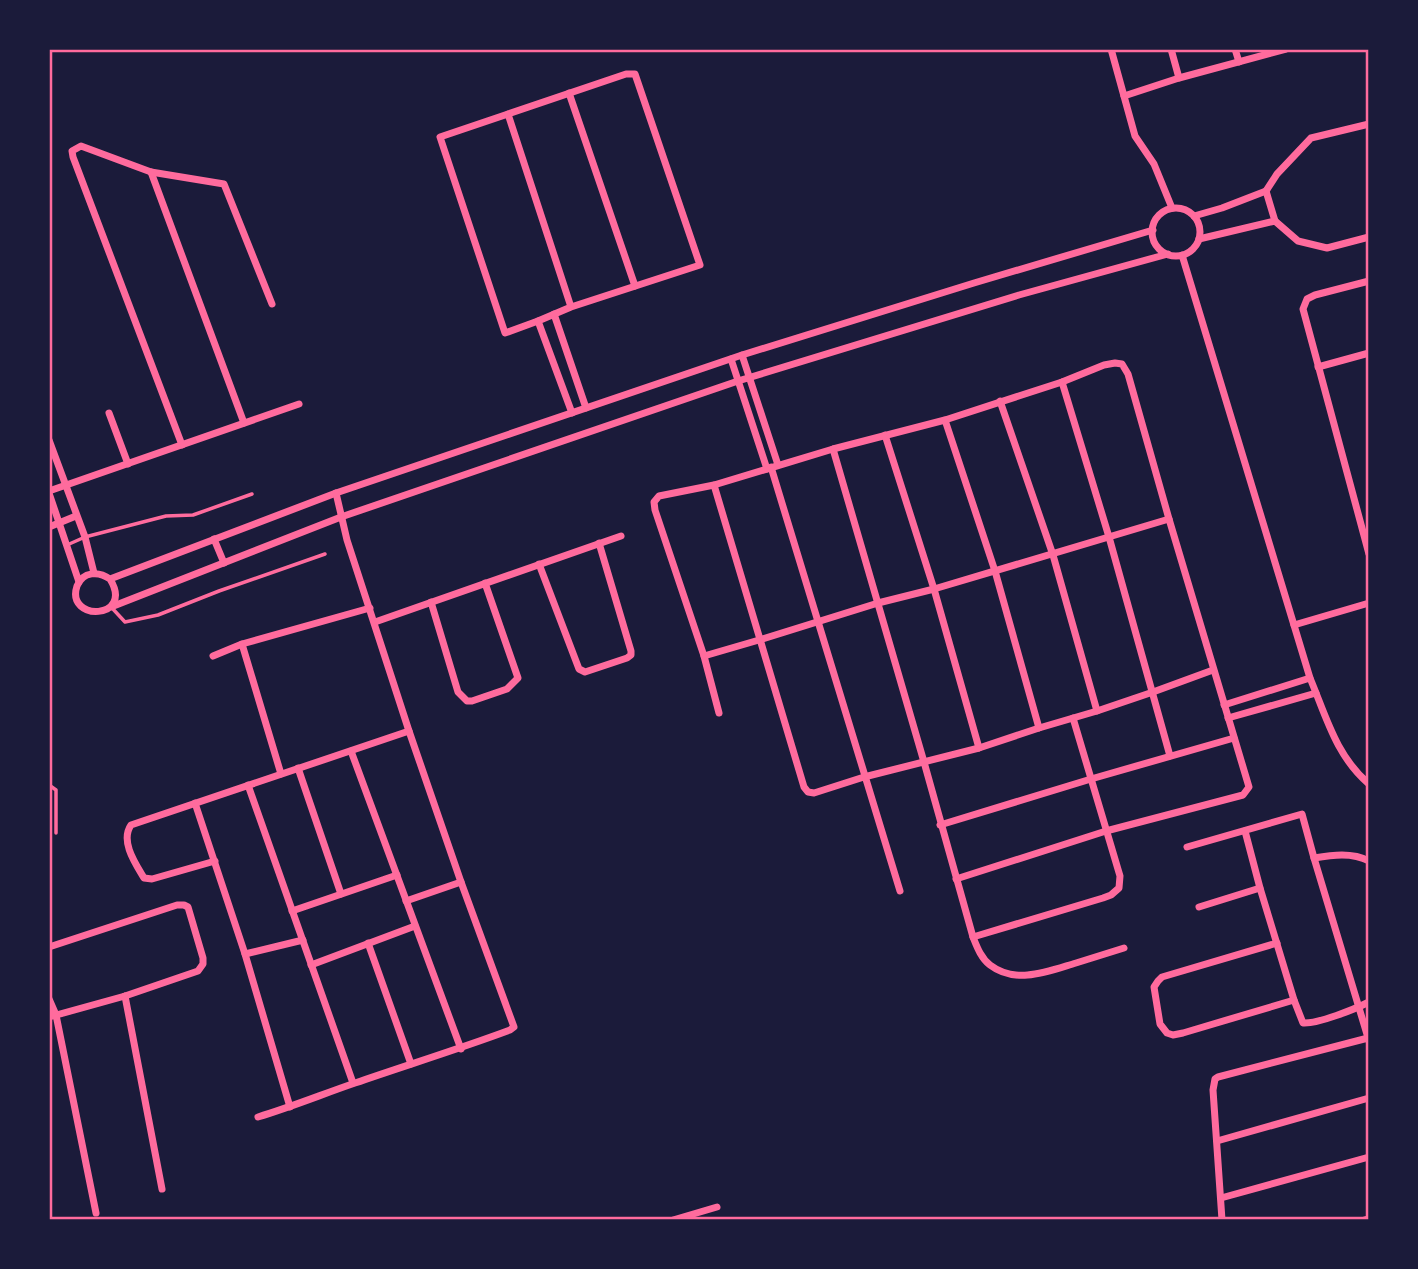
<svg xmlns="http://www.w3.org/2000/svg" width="1418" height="1269" viewBox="0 0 1418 1269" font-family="'Public Sans',sans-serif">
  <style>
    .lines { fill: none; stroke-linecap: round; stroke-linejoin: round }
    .service { stroke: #ff6b9d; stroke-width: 3.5 }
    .minor { stroke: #ff6b9d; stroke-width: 7 }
    .neatline { fill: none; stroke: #ff6b9d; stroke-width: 2.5 }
  </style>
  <rect width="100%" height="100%" fill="#1b1b3a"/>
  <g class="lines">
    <!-- service -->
    <g class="service">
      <polyline points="67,545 85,537 166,516 193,515 252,494"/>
      <polyline points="112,608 125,622 158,615 219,591 325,554"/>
      <polyline points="49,785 56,790 56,833"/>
    </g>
    <!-- minor -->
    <g class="minor">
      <polyline points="1111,49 1135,136 1154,164 1172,208"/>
      <polyline points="1171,49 1179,78"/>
      <polyline points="1235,49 1239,62"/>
      <polyline points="569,93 635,286"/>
      <polyline points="1124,96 1179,78 1286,49"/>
      <polyline points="508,114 440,137 505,333 538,321"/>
      <polyline points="151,172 244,423"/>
      <polyline points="1266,191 1275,221"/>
      <circle cx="1176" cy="232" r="24"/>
      <polyline points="1194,216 1222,208 1266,191 1277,174 1311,138 1369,124"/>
      <polyline points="1199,239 1275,221 1298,241 1327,248 1369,237"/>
      <path d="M1182 255 1310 678C1326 716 1336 756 1369 784"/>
      <polyline points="1369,281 1315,295 1307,299 1303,309 1369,554"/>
      <polyline points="571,307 508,114 626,74 635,74 700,265 571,307 538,321 572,413"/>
      <polyline points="554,314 586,408"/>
      <polyline points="742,355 778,465"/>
      <polyline points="731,359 767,469"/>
      <polyline points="1318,367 1369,353"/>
      <polyline points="1062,382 1109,537 1170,756"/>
      <polyline points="1000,401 1053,555 1097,711"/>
      <polyline points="109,413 128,464"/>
      <polyline points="945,420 995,571 1039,728"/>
      <polyline points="885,435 934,589 979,748"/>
      <polyline points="49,440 85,537 94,573"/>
      <polyline points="182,445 73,157 72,151 81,146 151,172 224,184 272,304"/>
      <path d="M833 449 924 762 973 937C977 947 981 958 990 965 1016 985 1049 971 1076 963 1092 958 1108 953 1124 948"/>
      <polyline points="771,467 900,891"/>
      <polyline points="714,485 804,787 808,792 814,793 864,777 979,748 1039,728 1097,711 1153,692 1213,670"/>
      <polyline points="49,491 299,404"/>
      <polyline points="49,493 79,582"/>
      <polyline points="49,527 76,516"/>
      <polyline points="214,539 224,563"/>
      <polyline points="539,564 579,669 585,672 627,658 631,655 631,651 599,543"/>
      <path d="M110 579C135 620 65 622 77 586 83 571 99 571 110 579L336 493 742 355 974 283 1153 230"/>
      <polyline points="431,602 458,692 467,701 472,701 507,689 518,678 485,583"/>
      <polyline points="111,607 341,517 738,381 1019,295 1168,254"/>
      <polyline points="375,622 621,536"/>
      <polyline points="1294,625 1369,603"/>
      <polyline points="242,644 281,774"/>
      <polyline points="213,656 242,644 370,608"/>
      <polyline points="704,656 759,640 878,603 934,589 1169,519"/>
      <polyline points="1224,705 1310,678"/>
      <polyline points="719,713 704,656 655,510 654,502 659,496 714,485 833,449 945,420 1062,382 1104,365 1115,363 1122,364 1128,374 1169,519 1249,787 1243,795 1106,831 956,879"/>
      <polyline points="1228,718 1316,693"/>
      <polyline points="351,751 461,1049"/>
      <polyline points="298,768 341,894"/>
      <polyline points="248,785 353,1083"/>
      <polyline points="195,803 245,954 290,1107"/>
      <polyline points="940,825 1091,779 1234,738"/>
      <path d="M1245 831 1260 888 1294 1000 1303 1023C1318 1024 1355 1009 1369 1002"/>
      <polyline points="1187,847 1302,814 1314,858 1369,1041"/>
      <path d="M1314 858C1332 855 1352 852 1369 861"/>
      <path d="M215 861 152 879 144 878C135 863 120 841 131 825L409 731"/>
      <polyline points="406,901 461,882"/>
      <polyline points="1199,907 1260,888"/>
      <polyline points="292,911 397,875"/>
      <polyline points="973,937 1103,898 1111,895 1119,888 1120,876 1073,718"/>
      <polyline points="368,943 411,1064"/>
      <polyline points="1277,943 1162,977 1158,981 1154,987 1160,1024 1167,1033 1173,1035 1183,1033 1294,1000"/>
      <polyline points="49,947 177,905 184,905 188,907 203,958 203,964 198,971 125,996 49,1017"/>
      <polyline points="245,954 303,940"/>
      <polyline points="311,965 415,926"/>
      <polyline points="125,996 162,1189"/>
      <polyline points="49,999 56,1015 96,1213"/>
      <path d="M258 1117C291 1107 323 1094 355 1083 407 1065 459 1049 510 1030L514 1027 461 882 409 731 347 540 336 493"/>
      <polyline points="1217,1141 1369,1098"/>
      <polyline points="1221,1198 1369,1157"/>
      <polyline points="673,1220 717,1207"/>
      <polyline points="1222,1220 1213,1090 1215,1079 1218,1077 1368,1038"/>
      <polyline points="1365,1220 1369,1219"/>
    </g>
  </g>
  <!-- border -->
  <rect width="1418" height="1269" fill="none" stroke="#1b1b3a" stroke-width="102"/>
  <rect x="51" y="51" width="1316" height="1167" class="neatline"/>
</svg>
